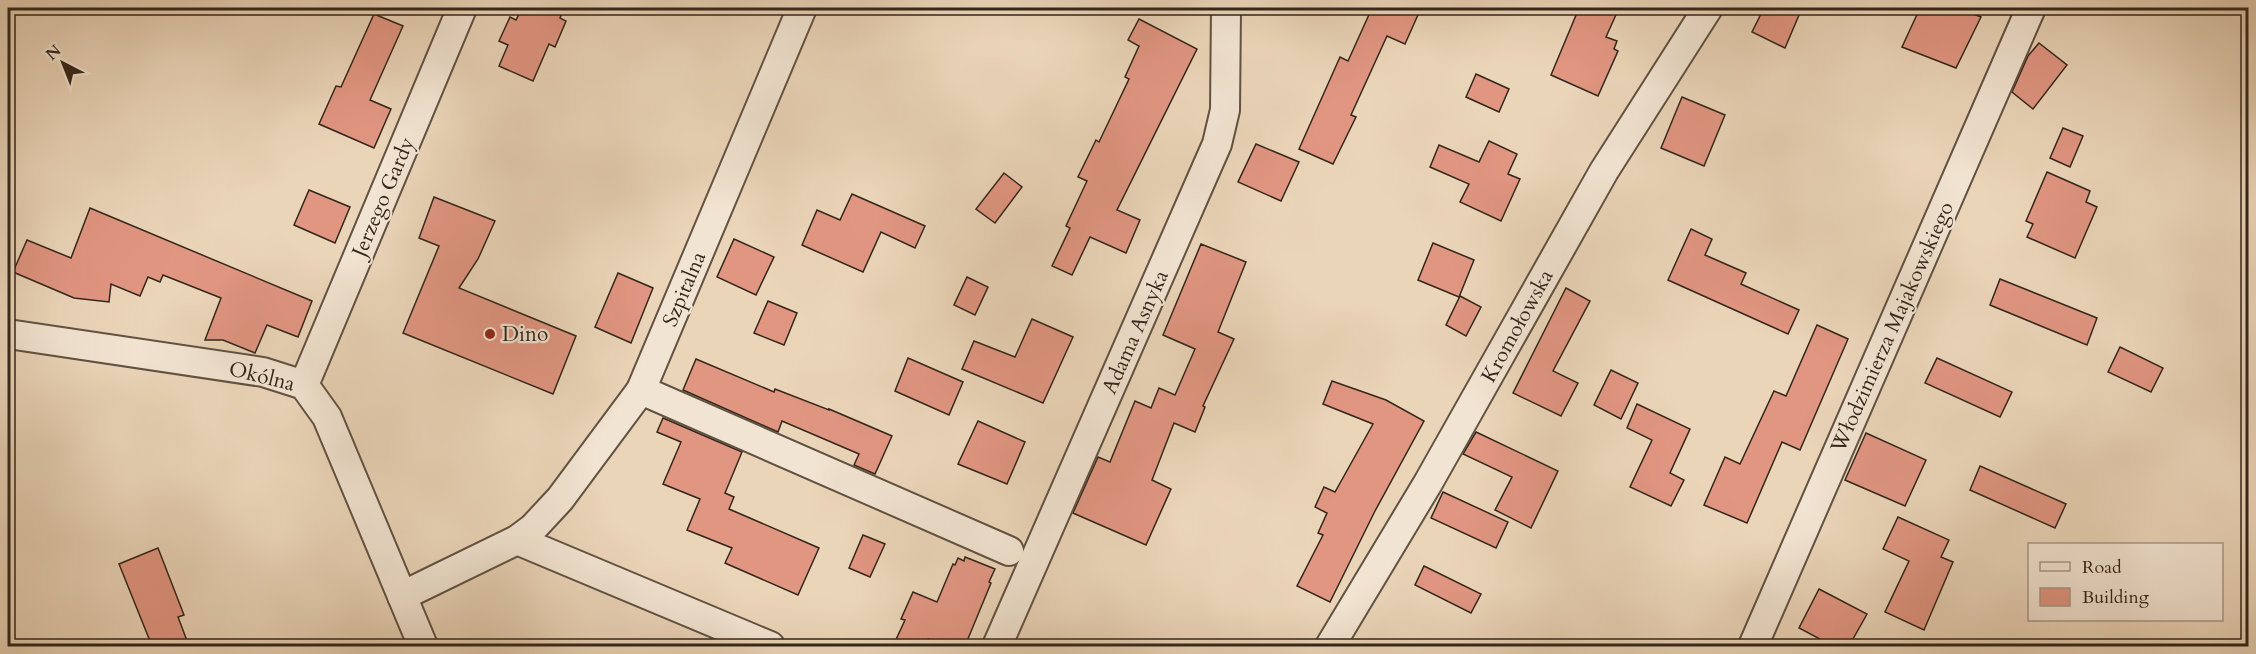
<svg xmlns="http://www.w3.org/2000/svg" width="2256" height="654" viewBox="0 0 2256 654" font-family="Cardo,serif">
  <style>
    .building { fill: #e19682; stroke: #33261b; stroke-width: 1.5 }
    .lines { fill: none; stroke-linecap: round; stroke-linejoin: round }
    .minor-casing { stroke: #615242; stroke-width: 32 }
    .minor { stroke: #f2e4d2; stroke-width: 28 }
    .poi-dot { fill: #8f2418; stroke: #f2e4d2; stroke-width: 2 }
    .labels { text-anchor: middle; stroke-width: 4.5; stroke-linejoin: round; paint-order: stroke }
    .street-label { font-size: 21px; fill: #33261b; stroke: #f2e4d2 }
    .poi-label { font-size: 21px; fill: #33261b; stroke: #f2e4d2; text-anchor: start }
  </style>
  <rect width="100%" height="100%" fill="#ebd5b9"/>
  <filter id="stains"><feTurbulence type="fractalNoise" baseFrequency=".00333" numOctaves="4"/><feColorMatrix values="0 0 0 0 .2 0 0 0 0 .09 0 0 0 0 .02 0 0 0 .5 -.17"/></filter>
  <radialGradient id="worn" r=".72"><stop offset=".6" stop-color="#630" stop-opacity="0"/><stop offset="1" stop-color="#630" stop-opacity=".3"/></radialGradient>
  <!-- building -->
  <g class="building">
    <polygon points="522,8 549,8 562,13 560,18 566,21 555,47 549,44 533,81 499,66 508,45 499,41 510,17 516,20"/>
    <polygon points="1372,8 1421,8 1405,44 1387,36 1351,115 1356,117 1333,164 1299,149 1340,57 1348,61"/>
    <polygon points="1579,8 1619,8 1606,37 1617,41 1614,49 1618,51 1598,96 1551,75"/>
    <polygon points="1764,8 1802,8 1785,48 1752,32"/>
    <polygon points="1920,8 1958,8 1981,17 1956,68 1902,47"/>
    <polygon points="374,14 403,26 370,100 391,109 374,148 319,124 336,86 341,87"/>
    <polygon points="1139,19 1197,49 1117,210 1140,220 1126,253 1090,237 1072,275 1052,266 1070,228 1066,226 1087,181 1078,177 1096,140 1099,142 1129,79 1125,77 1139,46 1128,40"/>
    <polygon points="2039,43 2067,65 2033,109 2012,92 2028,56"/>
    <polygon points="1476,74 1509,89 1499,112 1466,97"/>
    <polygon points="1682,97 1725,115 1704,166 1661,148"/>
    <polygon points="2063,128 2083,136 2070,167 2050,158"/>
    <polygon points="1489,141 1517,154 1508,174 1520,179 1501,221 1460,202 1469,184 1430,167 1439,145 1479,162"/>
    <polygon points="1256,144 1299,162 1281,201 1238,182"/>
    <polygon points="2047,172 2090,191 2086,202 2097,207 2075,258 2027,237 2033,224 2026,221"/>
    <polygon points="1004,173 1022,187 995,223 976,209"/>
    <polygon points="309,190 350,207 335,243 294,225"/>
    <polygon points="852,194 925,226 915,248 881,232 863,272 802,245 817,210 840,220"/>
    <polygon points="434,197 495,221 478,259 459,288 576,336 553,394 403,333 439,246 419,238"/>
    <polygon points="90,208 312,301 298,337 267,325 255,353 223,340 205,340 221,298 163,275 160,282 148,277 140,296 111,284 109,302 74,298 13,272 27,240 71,258"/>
    <polygon points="1691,229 1712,239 1705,255 1746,273 1741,284 1799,310 1788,334 1668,280"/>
    <polygon points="734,239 774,257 756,295 717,277"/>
    <polygon points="1433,243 1474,260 1459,297 1418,280"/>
    <polygon points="1201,244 1246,262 1218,332 1234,339 1203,406 1205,407 1195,432 1174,423 1152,480 1171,489 1146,545 1073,513 1098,457 1110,462 1135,401 1151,408 1159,388 1175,395 1195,349 1163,335"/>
    <polygon points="618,273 653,288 631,343 595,327"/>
    <polygon points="967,277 988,287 975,315 954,305"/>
    <polygon points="2000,279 2097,318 2087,345 1990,305"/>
    <polygon points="1566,288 1590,301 1553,371 1578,383 1561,416 1513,393"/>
    <polygon points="1460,296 1481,307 1466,336 1446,325"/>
    <polygon points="768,301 797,313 784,345 754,333"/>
    <polygon points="1032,319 1073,337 1043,403 962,369 974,341 1015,357"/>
    <polygon points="1817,325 1848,339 1800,450 1782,442 1747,523 1704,505 1725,457 1740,464 1774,391 1786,396"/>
    <polygon points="2120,347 2163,368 2151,392 2108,372"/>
    <polygon points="908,358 963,382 949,415 895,391"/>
    <polygon points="1937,358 2012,392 2000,417 1925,383"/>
    <polygon points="696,359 774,392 775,389 829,410 829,409 892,436 875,474 854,465 859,454 782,421 778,432 683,390"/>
    <polygon points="1611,370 1638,383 1621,419 1594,405"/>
    <polygon points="1332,381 1386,400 1424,421 1375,511 1330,602 1297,586 1323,535 1318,533 1327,513 1315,507 1324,487 1335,492 1373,424 1323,404"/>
    <polygon points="1637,404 1690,429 1670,473 1684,480 1671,506 1630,487 1652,440 1627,428"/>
    <polygon points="663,418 742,452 725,493 734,497 729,509 819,548 798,595 725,563 732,548 687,530 700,499 663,484 681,442 657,432"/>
    <polygon points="978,421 1025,442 1007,484 958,464"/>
    <polygon points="1476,432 1558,471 1531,528 1495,510 1512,477 1463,454"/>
    <polygon points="1866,433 1926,460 1905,506 1845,480"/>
    <polygon points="1980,466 2066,504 2055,528 1970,490"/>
    <polygon points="1443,492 1508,522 1496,548 1431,518"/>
    <polygon points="1898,517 1949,540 1941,557 1953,562 1924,630 1885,612 1909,561 1883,549"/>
    <polygon points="863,535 885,544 870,577 849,568"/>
    <polygon points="158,548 184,615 178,617 189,646 152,646 119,564"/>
    <polygon points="965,557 995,569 989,582 991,583 965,646 945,646 928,639 925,646 893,646 905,620 901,619 913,592 937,602 953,564 955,565 958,558 964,561"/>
    <polygon points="1424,566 1481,594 1471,613 1415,585"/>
    <polygon points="1819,589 1867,614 1849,646 1833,646 1799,628"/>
  </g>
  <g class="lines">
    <defs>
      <g id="minor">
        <polyline points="8,334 263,372 304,385 327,417 423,646"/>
        <polyline points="304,385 462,8"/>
        <polyline points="641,390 1009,551"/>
        <polyline points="517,540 770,646"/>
        <polyline points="402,596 517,540 533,528 560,499 641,390 802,8"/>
        <polyline points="997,646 1217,144 1225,110 1226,8"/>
        <polyline points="1330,646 1428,483 1604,171 1708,8"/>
        <polyline points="1753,646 2031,8"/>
      </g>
    </defs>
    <!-- minor casing -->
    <use href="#minor" class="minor-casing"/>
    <!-- minor -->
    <use href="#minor" class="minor"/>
  </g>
  <!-- markers -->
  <circle class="poi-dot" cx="490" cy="334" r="6"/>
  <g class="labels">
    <!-- street labels -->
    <g class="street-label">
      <text transform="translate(383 197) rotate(-67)" y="7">Jerzego Gardy</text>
      <text transform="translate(684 289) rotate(-67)" y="7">Szpitalna</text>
      <text transform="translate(1517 326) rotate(-61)" y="7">Kromołowska</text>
      <text transform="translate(1892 327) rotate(-66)" y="7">Włodzimierza Majakowskiego</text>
      <text transform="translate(1135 332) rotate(-66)" y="7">Adama Asnyka</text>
      <text transform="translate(262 376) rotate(14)" y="7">Okólna</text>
    </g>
    <!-- poi labels -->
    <g class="poi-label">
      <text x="502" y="341">Dino</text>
    </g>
  </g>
  <!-- margin -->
  <rect width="2256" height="654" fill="none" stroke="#ebd5b9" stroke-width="30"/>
  <rect x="9" y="9" width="2238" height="636" fill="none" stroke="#33261b" stroke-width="3"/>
  <rect x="15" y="15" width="2226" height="624" fill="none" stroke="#33261b" stroke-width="1.5"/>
  <!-- legend -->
  <rect x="2028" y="543" width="195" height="78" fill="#f2e4d2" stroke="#a69889" stroke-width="1.5"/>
  <rect x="2040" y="562" width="30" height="9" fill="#f2e4d2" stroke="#a69889" stroke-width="1.5"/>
  <text x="2082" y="573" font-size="18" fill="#33261b">Road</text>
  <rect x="2040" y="588" width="30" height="18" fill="#e19682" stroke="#a69889" stroke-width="1.5"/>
  <text x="2082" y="603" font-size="18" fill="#33261b">Building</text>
  <!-- north arrow -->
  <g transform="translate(63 63) rotate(318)" stroke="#f2e4d2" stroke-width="4.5" paint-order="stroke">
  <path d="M0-4.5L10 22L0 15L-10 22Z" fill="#33261b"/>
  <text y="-9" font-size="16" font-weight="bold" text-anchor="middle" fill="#33261b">N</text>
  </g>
  <rect width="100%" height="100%" filter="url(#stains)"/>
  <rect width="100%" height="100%" fill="url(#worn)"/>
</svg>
